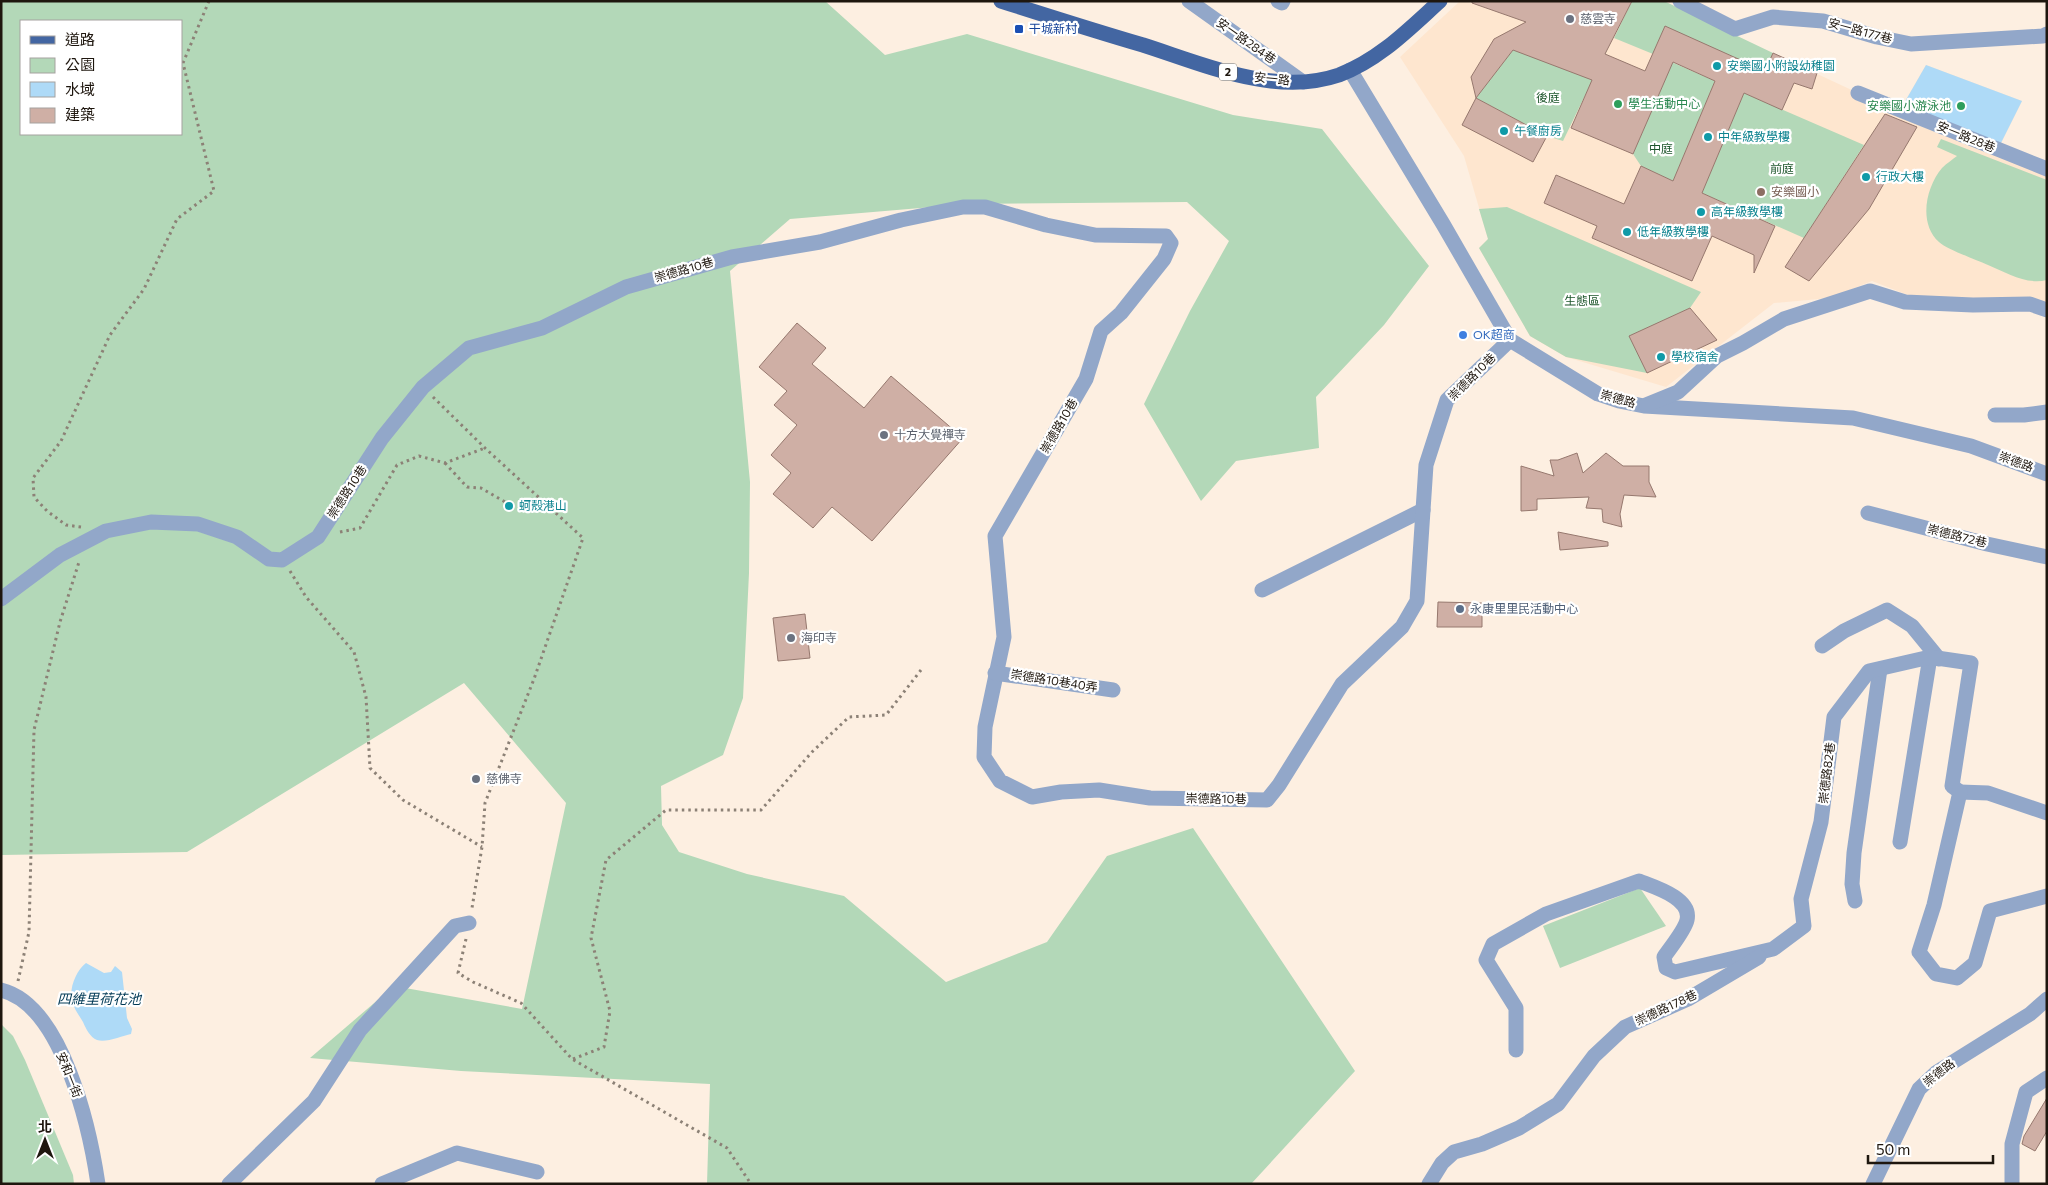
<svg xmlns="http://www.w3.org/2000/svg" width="2048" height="1185" viewBox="0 0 2048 1185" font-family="Commissioner,'Noto Sans TC',sans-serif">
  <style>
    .built { fill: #fee6cf }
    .green { fill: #b3d8b8; fill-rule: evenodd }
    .water { fill: #aedaf7 }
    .building { fill: #cfafa5; stroke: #96786e }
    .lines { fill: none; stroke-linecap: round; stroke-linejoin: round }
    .path { stroke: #8c8176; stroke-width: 3; stroke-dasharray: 2.5 4; stroke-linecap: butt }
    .minor { stroke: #92a7c9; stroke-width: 15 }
    .major { stroke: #4366a2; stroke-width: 15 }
    .worship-dot { fill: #6b7280; stroke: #fff; stroke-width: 2 }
    .transit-dot { fill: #1a4fb4; stroke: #fff; stroke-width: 2 }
    .culture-dot { fill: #0f9aa8; stroke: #fff; stroke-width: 2 }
    .leisure-dot { fill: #2e9e5b; stroke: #fff; stroke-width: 2 }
    .education-dot { fill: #8d6e63; stroke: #fff; stroke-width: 2 }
    .shop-dot { fill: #3f7fe0; stroke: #fff; stroke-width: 2 }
    .service-dot { fill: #5c6f8a; stroke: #fff; stroke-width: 2 }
    .labels { text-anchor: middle; stroke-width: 4.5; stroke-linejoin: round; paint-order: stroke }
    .shield { fill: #fff; stroke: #625c56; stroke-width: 1 }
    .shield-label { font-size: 11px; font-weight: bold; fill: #1e160e }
    .worship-label { font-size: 12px; fill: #5b616d; stroke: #fff; text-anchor: start }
    .transit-label { font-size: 12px; fill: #164399; stroke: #fff; text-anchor: start }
    .street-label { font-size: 12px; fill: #1e160e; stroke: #fff }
    .culture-label { font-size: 12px; fill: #0d838f; stroke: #fff; text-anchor: start }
    .park-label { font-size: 12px; fill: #1d552b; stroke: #fff }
    .leisure-label { font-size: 12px; fill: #27864d; stroke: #fff; text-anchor: start }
    .education-label { font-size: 12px; fill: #785e54; stroke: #fff; text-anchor: start }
    .shop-label { font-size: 12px; fill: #366cbe; stroke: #fff; text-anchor: start }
    .service-label { font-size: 12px; fill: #4e5e75; stroke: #fff; text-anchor: start }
    .water-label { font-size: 14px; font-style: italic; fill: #003955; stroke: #fff }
  </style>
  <rect width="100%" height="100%" fill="#fdefe1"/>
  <!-- built -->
  <polygon class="built" points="1460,1 1466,1 1607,50 1632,1 1729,33 1899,112 1926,65 2022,101 1995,155 2047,176 2047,314 1908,295 1872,281 1830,298 1774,303 1666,387 1566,357 1530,336 1479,248 1488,239 1464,156 1400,57"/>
  <!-- green -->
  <g class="green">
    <path d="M1 1H825L885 55 967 34 1233 115 1322 129 1429 266 1384 325 1316 397 1319 448 1236 461 1201 501 1144 404 1190 311 1229 241 1187 202 968 204 790 219 730 271 750 482 749 573 743 698 723 755 661 786 662 825 679 852 747 874 844 896 946 982 1047 942 1107 856 1193 828 1355 1071 1251 1184H707L710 1084 461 1071 310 1058 394 986 522 1009 566 803 464 683 187 852 1 855ZM21 21H181V134H21Z"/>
    <polygon points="1632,1 1664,1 1773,53 1765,71 1665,27 1653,54 1614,38"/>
    <polygon points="1587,43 1607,50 1563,141 1547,136 1476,98 1513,50"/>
    <polygon points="1669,61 1715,81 1673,181 1641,166 1633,154 1665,80"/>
    <polygon points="1744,93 1864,145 1804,238 1702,193"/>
    <path d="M1941 139 2047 180V280C2026 285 2007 273 1988 265 1977 260 1946 249 1939 242 1918 223 1926 187 1942 168 1947 163 1952 160 1957 156L1937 147Z"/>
    <polygon points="1507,207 1701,292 1690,308 1630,336 1647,373 1566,357 1530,336 1479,248 1488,239 1479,209"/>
    <polygon points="1640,888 1666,926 1560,968 1543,926"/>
    <polygon points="1,1024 13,1036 25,1060 73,1175 74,1184 1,1184"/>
  </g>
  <!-- water -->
  <g class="water">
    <polygon points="1926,65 2022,101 1995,155 1899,112"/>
    <path d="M86 963 104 973 111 972 115 966 122 972 127 1018 132 1029 131 1034C122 1036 106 1043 97 1040 90 1037 86 1029 83 1022 79 1015 74 1009 72 1001 69 988 76 971 86 963Z"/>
  </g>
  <!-- building -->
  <g class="building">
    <polygon points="1472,1 1632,1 1605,54 1645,71 1665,26 1765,71 1773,53 1817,73 1812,89 1794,83 1782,110 1744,93 1702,193 1775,226 1754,273 1754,255 1712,236 1692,281 1592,238 1597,226 1544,203 1556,175 1624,204 1641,166 1673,181 1715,81 1673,62 1633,154 1571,128 1592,80 1513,50 1476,98 1471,77 1494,39 1526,22 1472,3"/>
    <polygon points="1476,98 1547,136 1533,162 1462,125"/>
    <polygon points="1885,114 1917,127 1869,209 1809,281 1785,267"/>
    <polygon points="1690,308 1717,340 1647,373 1629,336"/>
    <polygon points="797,323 826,348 812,364 864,408 891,376 963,438 872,541 832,507 813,528 773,494 791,473 771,455 797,425 774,405 787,391 759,367"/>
    <polygon points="1577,453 1583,473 1606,453 1623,466 1649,466 1649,482 1656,497 1624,495 1620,514 1622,527 1603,522 1602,509 1586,508 1589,497 1537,499 1537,510 1521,511 1521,466 1554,476 1550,460 1558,460"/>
    <polygon points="1558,532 1608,542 1608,546 1560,550"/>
    <polygon points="1438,602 1482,603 1482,627 1437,627"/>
    <polygon points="805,614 810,658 778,661 773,618"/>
    <polygon points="2047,1098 2047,1131 2035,1151 2022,1144 2024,1136"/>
  </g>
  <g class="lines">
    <!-- path -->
    <g class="path">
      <polyline points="433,397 485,448 583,538 534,679 485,803 482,847 472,908"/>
      <polyline points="445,463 467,487 481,488 514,507"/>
      <polyline points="81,527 66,525 47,511 34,497 33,478 61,441 110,335 144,289 177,219 214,191 183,63 209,1"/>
      <polyline points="340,532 360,528 397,465 419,456 445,463 485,448"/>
      <polyline points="290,571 306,597 354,652 366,697 370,768 403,800 482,847"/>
      <polyline points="466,939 458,973 473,982 521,1003 572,1059 727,1148 751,1184"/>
      <polyline points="18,981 29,932 34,730 60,622 79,562"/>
      <polyline points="573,1059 604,1047 610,1011 591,938 606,860 666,810 761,810 812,752 849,717 886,715 921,670"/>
    </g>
    <!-- minor -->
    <g class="minor">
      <polyline points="1189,1 1303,82"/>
      <polyline points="1278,1 1282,3 1283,1"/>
      <polyline points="1680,1 1735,29 1773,17 1823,21 1877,37 1911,44 2043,36 2047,34"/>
      <polyline points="1350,70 1443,224 1510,340 1598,394 1619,401 1644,406 1853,418 1971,446 2047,474"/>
      <polyline points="1858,93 2047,169"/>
      <polyline points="1646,405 1678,392 1717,356 1743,343 1784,319 1870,291 1905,302 1973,305 2030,304 2047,310"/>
      <polyline points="1995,415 2024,415 2047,412"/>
      <polyline points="1868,513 1987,544 2047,557"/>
      <polyline points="1262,590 1423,510"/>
      <polyline points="1,599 60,555 106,531 151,522 198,524 237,537 269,559 282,560 318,537 382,438 423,387 469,348 542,328 626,287 732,257 820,242 901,220 963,207 985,207 1046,225 1095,235 1166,236 1171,243 1164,259 1121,313 1101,331 1086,379 995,536 1004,637 985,727 984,757 1000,781 1032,797 1061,792 1099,790 1150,798 1267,800 1279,785 1342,684 1402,627 1417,601 1426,465 1447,400 1510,340"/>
      <polyline points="1822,646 1844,631 1887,610 1912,626 1939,659"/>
      <polyline points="995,673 1113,690"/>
      <polyline points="1960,792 1988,793 2047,813"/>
      <polyline points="1900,842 1930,657"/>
      <polyline points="1855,901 1852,884 1854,853 1880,669"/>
      <path d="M1 990C63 1005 90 1130 98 1184"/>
      <path d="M1516 1050V1008L1486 960 1493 944 1546 914 1639 881C1654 887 1692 898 1687 920 1685 930 1670 948 1664 957L1666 968 1675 972 1773 949 1804 926 1801 899 1821 822 1834 717 1869 671 1930 657 1971 663 1952 786 1960 792 1934 905 1919 952 1936 974 1957 978 1975 963 1990 911 2047 896"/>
      <polyline points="229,1184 314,1101 360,1030 455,926 469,923"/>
      <polyline points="382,1184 457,1153 537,1172"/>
      <polyline points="1429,1184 1442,1163 1454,1152 1482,1144 1519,1128 1558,1104 1594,1056 1625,1027 1688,999 1759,957"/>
      <polyline points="1873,1184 1919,1089 1937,1072 2030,1014 2047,999"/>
      <polyline points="2012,1184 2012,1144 2026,1092 2047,1078"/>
    </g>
    <!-- major -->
    <path class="major" d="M1001 1C1048 16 1095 31 1143 45 1203 64 1275 97 1339 75 1379 60 1409 29 1440 1"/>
  </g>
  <!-- markers -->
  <g class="worship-dot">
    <circle cx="1570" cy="19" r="5"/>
    <circle cx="884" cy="435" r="5"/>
    <circle cx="791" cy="638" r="5"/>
    <circle cx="476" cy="779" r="5"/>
  </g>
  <rect class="transit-dot" x="1014" y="24" width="10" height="10" rx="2.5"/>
  <g class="culture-dot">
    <circle cx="1717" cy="66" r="5"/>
    <circle cx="1504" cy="131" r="5"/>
    <circle cx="1708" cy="137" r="5"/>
    <circle cx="1866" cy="177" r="5"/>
    <circle cx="1701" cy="212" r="5"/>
    <circle cx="1627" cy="232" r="5"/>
    <circle cx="1661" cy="357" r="5"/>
    <circle cx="509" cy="506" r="5"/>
  </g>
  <g class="leisure-dot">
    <circle cx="1618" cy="104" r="5"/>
    <circle cx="1961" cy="106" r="5"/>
  </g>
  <circle class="education-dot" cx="1761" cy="192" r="5"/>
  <circle class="shop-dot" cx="1463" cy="335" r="5"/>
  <circle class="service-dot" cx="1460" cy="609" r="5"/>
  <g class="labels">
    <!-- shield labels -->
    <rect class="shield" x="1219" y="63.5" width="18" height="17" rx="4"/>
    <g class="shield-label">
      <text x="1228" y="76">2</text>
    </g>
    <!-- worship labels -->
    <g class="worship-label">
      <text x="1580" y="23">慈雲寺</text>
      <text x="894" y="439">十方大覺禪寺</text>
      <text x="801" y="642">海印寺</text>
      <text x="486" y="783">慈佛寺</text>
    </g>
    <!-- transit labels -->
    <g class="transit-label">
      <text x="1029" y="33">干城新村</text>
    </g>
    <!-- street labels -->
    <g class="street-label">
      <text transform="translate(1860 31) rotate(15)" y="4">安一路177巷</text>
      <text transform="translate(1246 41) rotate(35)" y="4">安一路284巷</text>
      <text transform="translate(1272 79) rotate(6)" y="4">安一路</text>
      <text transform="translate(1966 137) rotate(22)" y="4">安一路28巷</text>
      <text transform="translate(684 270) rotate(-16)" y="4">崇德路10巷</text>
      <text transform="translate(1472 377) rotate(-45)" y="4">崇德路10巷</text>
      <text transform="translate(1618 399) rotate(16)" y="4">崇德路</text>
      <text transform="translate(1059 426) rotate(-60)" y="4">崇德路10巷</text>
      <text transform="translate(2016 462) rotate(20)" y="4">崇德路</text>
      <text transform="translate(347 492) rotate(-57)" y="4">崇德路10巷</text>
      <text transform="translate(1957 536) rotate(14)" y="4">崇德路72巷</text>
      <text transform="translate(1054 681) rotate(9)" y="4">崇德路10巷40弄</text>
      <text transform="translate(1827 773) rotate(-83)" y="4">崇德路82巷</text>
      <text transform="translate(1216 799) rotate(1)" y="4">崇德路10巷</text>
      <text transform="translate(1666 1008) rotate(-25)" y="4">崇德路178巷</text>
      <text transform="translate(1939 1073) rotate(-38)" y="4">崇德路</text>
      <text transform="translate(69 1075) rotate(68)" y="4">安和一街</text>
    </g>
    <!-- culture labels -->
    <g class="culture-label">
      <text x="1727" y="70">安樂國小附設幼稚園</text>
      <text x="1514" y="135">午餐廚房</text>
      <text x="1718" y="141">中年級教學樓</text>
      <text x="1876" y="181">行政大樓</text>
      <text x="1711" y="216">高年級教學樓</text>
      <text x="1637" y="236">低年級教學樓</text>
      <text x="1671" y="361">學校宿舍</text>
      <text x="519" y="510">蚵殼港山</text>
    </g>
    <!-- park labels -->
    <g class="park-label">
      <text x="1548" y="102">後庭</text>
      <text x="1661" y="153">中庭</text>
      <text x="1782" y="173">前庭</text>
      <text x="1582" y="305">生態區</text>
    </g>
    <!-- leisure labels -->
    <g class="leisure-label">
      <text x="1628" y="108">學生活動中心</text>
      <text x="1951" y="110" text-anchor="end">安樂國小游泳池</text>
    </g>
    <!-- education labels -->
    <g class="education-label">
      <text x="1771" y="196">安樂國小</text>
    </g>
    <!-- shop labels -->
    <g class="shop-label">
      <text x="1473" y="339">OK超商</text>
    </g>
    <!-- service labels -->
    <g class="service-label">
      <text x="1470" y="613">永康里里民活動中心</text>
    </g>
    <!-- water labels -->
    <g class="water-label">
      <text x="99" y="1004">四維里荷花池</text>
    </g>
  </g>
  <!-- border -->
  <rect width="2048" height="1185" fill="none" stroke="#1e160e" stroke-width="5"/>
  <!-- legend -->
  <rect x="20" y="20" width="162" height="115" fill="#ffffff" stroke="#a5a29f"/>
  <rect x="30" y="36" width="25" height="8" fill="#4366a2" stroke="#a5a29f"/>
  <text x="65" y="45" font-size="15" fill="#1e160e">道路</text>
  <rect x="30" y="58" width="25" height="15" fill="#b3d8b8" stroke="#a5a29f"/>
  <text x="65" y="70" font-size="15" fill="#1e160e">公園</text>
  <rect x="30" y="82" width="25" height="15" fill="#aedaf7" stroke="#a5a29f"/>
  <text x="65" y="95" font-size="15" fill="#1e160e">水域</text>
  <rect x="30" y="108" width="25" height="15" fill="#cfafa5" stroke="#a5a29f"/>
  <text x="65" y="120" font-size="15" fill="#1e160e">建築</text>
  <!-- north arrow -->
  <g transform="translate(45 1140)" stroke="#ffffff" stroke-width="4" paint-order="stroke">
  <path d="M0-4L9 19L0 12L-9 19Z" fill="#1e160e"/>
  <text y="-8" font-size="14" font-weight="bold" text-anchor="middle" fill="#1e160e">北</text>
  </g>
  <!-- scale -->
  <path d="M1868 1155v8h125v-8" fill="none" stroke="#1e160e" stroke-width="2.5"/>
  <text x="1876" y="1155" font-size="15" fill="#1e160e" stroke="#ffffff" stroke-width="4" paint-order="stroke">50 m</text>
</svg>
